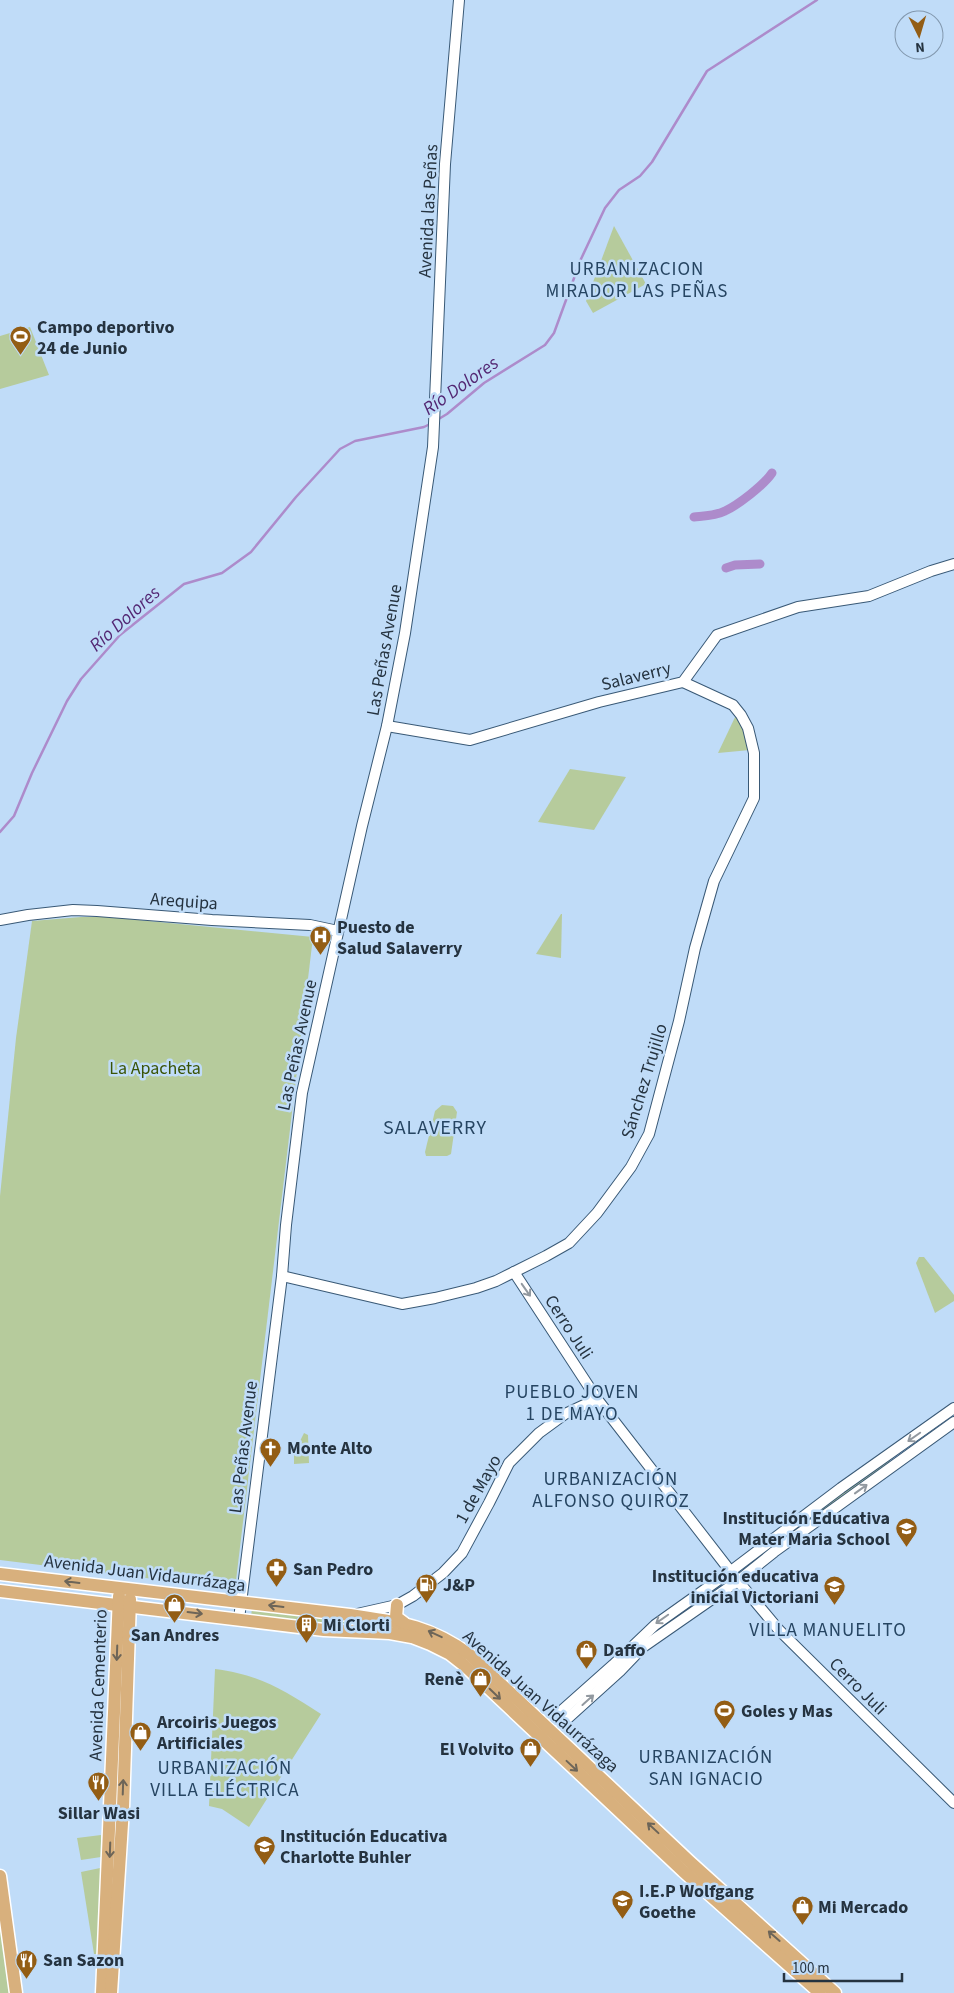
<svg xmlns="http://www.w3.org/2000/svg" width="954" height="1993" viewBox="0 0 954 1993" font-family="'Source Sans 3',sans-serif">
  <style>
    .green { fill: #b6cb9c }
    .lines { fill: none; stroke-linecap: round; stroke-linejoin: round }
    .stream { stroke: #ad8bcb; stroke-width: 2.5 }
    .canal { stroke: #ad8bcb; stroke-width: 9 }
    .minor-casing { stroke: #395976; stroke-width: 12 }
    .major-casing { stroke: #fff; stroke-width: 15 }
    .minor { stroke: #fff; stroke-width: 10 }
    .major { stroke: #d8b07d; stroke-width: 12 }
    .oneway { stroke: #9299a0 }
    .oneway2 { stroke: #6d6558 }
    .labels { text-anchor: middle; stroke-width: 5; stroke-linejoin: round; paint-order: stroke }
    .street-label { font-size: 18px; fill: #253340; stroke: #c0dcf8 }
    .poi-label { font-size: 18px; font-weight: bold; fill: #253340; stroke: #c0dcf8; text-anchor: start }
    .park-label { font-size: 18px; fill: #3a5406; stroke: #c0dcf8 }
    .neighbourhood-label { font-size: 19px; letter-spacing: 1px; fill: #264562; stroke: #c0dcf8 }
    .water-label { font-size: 19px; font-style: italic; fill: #532773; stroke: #c0dcf8 }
    .quarter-label { font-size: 20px; letter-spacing: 1px; fill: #264562; stroke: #c0dcf8 }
  </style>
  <rect width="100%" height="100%" fill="#c0dcf8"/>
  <!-- green -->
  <g class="green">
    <polygon points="614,226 646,284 593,313 586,301"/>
    <polygon points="30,327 49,375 0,389 0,336"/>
    <polygon points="737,713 745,729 750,750 718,753"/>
    <polygon points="570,769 626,777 594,830 538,822"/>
    <polygon points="562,914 561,958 536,954 561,914"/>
    <polygon points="81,917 108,917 313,937 235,1589 0,1560 0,1196 16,1038 32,921"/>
    <polygon points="442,1105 453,1106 457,1112 451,1154 447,1156 426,1156 425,1152 435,1111"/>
    <polygon points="919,1257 924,1257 954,1295 954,1301 935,1313 916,1263"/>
    <polygon points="304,1433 308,1435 309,1463 294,1464 294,1441 300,1441"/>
    <polygon points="889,1459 891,1462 778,1545 776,1542"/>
    <polygon points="252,1609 352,1621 351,1628 251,1616"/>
    <path d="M215 1669C261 1675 283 1690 321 1714L249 1827 222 1809 209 1806Z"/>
    <polygon points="101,1835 101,1857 81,1860 77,1838"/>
    <polygon points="105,1867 102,1954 94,1954 81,1872"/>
    <polygon points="0,1900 13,1993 0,1993"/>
  </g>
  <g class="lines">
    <!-- stream -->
    <g class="stream">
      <polyline points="437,420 447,414 484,383 545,345 554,333 581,259 605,208 619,190 640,176 652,162 707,71 817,0"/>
      <polyline points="0,832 14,816 32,773 67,701 81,679 120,635 184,584 222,573 251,552 296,497 340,449 355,441 424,427 430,424"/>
    </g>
    <!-- canal -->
    <g class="canal">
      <path d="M694 517C704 516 715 516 725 511 738 505 764 485 772 473"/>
      <polyline points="726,568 735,565 760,564"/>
    </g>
    <defs>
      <g id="minor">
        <polyline points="387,726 470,740 599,702 683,682 717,635 798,607 869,596 931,571 954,564"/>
        <polyline points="0,920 28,915 73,910 97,911 212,920 310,925 338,931"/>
        <polyline points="514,1272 597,1399 738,1581 779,1630 954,1803"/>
        <polyline points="282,1276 402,1304 435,1298 476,1288 496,1281 546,1256 569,1243 597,1213 631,1167 649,1134 679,1021 695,948 714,881 754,798 754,753 748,728 741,715 733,705 683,682"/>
        <polyline points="357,1614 397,1605 413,1596 443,1573 462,1553 489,1503 509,1463 539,1433 565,1414 597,1399"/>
        <polyline points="239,1619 282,1276 286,1225 302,1093 362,826 387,726 405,633 433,447 445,164 459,0"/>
        <polyline points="541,1729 613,1665 655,1625 731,1571 841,1488 954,1408"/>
        <polyline points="548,1736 620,1671 643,1647 738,1581 774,1552 954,1422"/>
      </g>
      <g id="major">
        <path d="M0 1574 350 1615C398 1622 429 1625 470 1655L690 1862 835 1993"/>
        <polyline points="0,1591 324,1630 390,1633 412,1637 430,1644 450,1654 464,1665 683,1871 820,1993"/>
        <polyline points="397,1605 396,1617 404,1623"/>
        <polyline points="0,1876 16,1993"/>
        <polyline points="102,1993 119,1596"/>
        <polyline points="111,1993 123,1808 130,1599"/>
      </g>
    </defs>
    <!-- minor casing -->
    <use href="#minor" class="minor-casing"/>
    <!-- major casing -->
    <use href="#major" class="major-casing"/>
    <!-- minor -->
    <use href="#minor" class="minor"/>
    <!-- major -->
    <use href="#major" class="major"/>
  </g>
  <!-- one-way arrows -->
  <defs><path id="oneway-shaft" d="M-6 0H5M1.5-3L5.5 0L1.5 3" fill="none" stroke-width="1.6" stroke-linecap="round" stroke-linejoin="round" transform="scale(1.25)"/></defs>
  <g class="oneway">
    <use href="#oneway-shaft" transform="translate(526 1290) rotate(55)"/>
    <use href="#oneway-shaft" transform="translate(914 1437) rotate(145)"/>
    <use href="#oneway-shaft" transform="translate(861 1489) rotate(-36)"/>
    <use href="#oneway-shaft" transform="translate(662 1619) rotate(145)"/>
    <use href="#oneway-shaft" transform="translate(588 1700) rotate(-42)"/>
  </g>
  <g class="oneway2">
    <use href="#oneway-shaft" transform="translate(72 1582) rotate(-173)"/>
    <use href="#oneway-shaft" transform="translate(276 1606) rotate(-173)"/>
    <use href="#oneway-shaft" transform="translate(195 1613) rotate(7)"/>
    <use href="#oneway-shaft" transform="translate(435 1634) rotate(-155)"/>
    <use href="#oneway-shaft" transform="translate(117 1653) rotate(92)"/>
    <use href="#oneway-shaft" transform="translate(495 1694) rotate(44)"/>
    <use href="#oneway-shaft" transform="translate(572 1766) rotate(43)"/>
    <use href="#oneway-shaft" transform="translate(123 1787) rotate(-88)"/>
    <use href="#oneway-shaft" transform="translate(653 1828) rotate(-137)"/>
    <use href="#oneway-shaft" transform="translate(110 1850) rotate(92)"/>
    <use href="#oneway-shaft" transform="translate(774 1936) rotate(-139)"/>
  </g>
  <!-- icons -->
  <defs>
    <symbol id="stadium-pin" viewBox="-11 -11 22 30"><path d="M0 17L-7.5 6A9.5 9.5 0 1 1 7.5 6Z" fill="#935d14" stroke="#c0dcf8"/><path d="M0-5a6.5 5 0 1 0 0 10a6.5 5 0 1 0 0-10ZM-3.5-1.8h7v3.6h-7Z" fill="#fff"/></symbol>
    <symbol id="hospital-pin" viewBox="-11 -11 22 30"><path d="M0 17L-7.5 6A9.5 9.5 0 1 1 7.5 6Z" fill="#935d14" stroke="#c0dcf8"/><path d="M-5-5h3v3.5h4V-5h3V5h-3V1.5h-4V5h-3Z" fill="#fff"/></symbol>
    <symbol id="church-pin" viewBox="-11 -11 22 30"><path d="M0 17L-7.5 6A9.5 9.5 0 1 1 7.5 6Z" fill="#935d14" stroke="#c0dcf8"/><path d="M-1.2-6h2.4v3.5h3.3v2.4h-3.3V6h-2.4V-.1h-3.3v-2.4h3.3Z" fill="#fff"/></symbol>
    <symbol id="school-pin" viewBox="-11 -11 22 30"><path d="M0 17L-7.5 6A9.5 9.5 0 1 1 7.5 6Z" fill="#935d14" stroke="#c0dcf8"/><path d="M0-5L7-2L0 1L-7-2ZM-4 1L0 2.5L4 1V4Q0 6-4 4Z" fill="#fff"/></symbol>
    <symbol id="pharmacy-pin" viewBox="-11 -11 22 30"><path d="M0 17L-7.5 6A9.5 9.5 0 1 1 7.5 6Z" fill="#935d14" stroke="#c0dcf8"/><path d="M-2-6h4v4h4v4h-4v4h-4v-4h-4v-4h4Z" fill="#fff"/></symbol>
    <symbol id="fuel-pin" viewBox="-11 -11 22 30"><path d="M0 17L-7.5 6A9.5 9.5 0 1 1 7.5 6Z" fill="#935d14" stroke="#c0dcf8"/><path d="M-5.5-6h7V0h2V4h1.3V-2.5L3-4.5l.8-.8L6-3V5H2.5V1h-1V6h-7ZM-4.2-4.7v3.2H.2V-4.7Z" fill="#fff"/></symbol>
    <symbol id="shop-pin" viewBox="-11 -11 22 30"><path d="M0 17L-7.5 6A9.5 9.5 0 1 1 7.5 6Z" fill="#935d14" stroke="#c0dcf8"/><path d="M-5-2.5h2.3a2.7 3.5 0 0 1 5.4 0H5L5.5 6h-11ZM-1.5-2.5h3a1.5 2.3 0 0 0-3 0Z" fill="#fff"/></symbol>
    <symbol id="building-pin" viewBox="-11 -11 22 30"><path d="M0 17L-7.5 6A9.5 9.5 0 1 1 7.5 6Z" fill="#935d14" stroke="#c0dcf8"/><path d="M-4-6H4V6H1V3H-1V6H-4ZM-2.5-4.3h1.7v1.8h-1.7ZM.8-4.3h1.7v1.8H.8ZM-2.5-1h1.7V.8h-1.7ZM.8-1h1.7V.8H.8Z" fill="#fff"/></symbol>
    <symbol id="restaurant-pin" viewBox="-11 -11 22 30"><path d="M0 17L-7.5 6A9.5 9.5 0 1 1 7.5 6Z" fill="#935d14" stroke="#c0dcf8"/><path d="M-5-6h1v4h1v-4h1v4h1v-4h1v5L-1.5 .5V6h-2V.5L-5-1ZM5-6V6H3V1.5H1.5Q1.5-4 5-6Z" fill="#fff"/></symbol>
  </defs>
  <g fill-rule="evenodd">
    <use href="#stadium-pin" x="8" y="324" width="25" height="34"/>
    <use href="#hospital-pin" x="308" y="924" width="25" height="34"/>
    <use href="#church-pin" x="258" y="1436" width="25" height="34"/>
    <use href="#school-pin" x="894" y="1516" width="25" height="34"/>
    <use href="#pharmacy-pin" x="264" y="1556" width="25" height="34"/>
    <use href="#fuel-pin" x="414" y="1572" width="25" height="34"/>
    <use href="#school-pin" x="822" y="1574" width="25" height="34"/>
    <use href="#shop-pin" x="162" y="1592" width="25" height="34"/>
    <use href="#building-pin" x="294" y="1612" width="25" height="34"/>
    <use href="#shop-pin" x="574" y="1638" width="25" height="34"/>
    <use href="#shop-pin" x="468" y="1666" width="25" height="34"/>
    <use href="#stadium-pin" x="712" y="1698" width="25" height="34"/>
    <use href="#shop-pin" x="128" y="1720" width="25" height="34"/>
    <use href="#shop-pin" x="518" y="1736" width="25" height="34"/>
    <use href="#restaurant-pin" x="86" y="1770" width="25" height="34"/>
    <use href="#school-pin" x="252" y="1834" width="25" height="34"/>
    <use href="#school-pin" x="610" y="1888" width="25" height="34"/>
    <use href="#shop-pin" x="790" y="1894" width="25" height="34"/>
    <use href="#restaurant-pin" x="14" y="1948" width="25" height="34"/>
  </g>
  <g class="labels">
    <!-- street labels -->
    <g class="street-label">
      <text transform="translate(428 211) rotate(-87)" y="6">Avenida las Peñas</text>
      <text transform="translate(384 650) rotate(-80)" y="6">Las Peñas Avenue</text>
      <text transform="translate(636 676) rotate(-14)" y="6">Salaverry</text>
      <text transform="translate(184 901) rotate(4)" y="6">Arequipa</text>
      <text transform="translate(297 1045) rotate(-78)" y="6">Las Peñas Avenue</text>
      <text transform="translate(644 1081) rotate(-73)" y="6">Sánchez Trujillo</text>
      <text transform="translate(569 1327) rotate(57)" y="6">Cerro Juli</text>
      <text transform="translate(243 1447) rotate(-83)" y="6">Las Peñas Avenue</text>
      <text transform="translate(478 1489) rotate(-61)" y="6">1 de Mayo</text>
      <text transform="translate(145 1573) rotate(7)" y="6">Avenida Juan Vidaurrázaga</text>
      <text transform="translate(98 1685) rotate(-88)" y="6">Avenida Cementerio</text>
      <text transform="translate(858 1686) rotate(45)" y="6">Cerro Juli</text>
      <text transform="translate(541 1701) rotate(42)" y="6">Avenida Juan Vidaurrázaga</text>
    </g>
    <!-- poi labels -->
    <g class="poi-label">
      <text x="37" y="333">Campo deportivo<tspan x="37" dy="21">24 de Junio</tspan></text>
      <text x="337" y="933">Puesto de<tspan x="337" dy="21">Salud Salaverry</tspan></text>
      <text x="287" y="1454">Monte Alto</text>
      <text x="890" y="1524" text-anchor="end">Institución Educativa<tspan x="890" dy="21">Mater Maria School</tspan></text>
      <text x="293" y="1575">San Pedro</text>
      <text x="819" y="1582" text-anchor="end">Institución educativa<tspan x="819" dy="21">inicial Victoriani</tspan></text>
      <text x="443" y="1591">J&amp;P</text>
      <text x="323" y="1631">Mi Clorti</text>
      <text x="175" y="1641" text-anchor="middle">San Andres</text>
      <text x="603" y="1656">Daffo</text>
      <text x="464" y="1685" text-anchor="end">Renè</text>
      <text x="741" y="1717">Goles y Mas</text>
      <text x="157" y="1728">Arcoiris Juegos<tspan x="157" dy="21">Artificiales</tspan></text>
      <text x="514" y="1755" text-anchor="end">El Volvito</text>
      <text x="99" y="1819" text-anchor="middle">Sillar Wasi</text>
      <text x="280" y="1842">Institución Educativa<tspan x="280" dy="21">Charlotte Buhler</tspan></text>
      <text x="639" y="1897">I.E.P Wolfgang<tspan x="639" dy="21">Goethe</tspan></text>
      <text x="818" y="1913">Mi Mercado</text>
      <text x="43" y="1966">San Sazon</text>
    </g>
    <!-- park labels -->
    <g class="park-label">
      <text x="155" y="1074">La Apacheta</text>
    </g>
    <!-- neighbourhood labels -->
    <g class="neighbourhood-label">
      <text x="637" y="275">URBANIZACION<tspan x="637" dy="22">MIRADOR LAS PEÑAS</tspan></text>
      <text x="572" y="1398">PUEBLO JOVEN<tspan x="572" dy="22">1 DE MAYO</tspan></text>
      <text x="611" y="1485">URBANIZACIÓN<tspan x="611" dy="22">ALFONSO QUIROZ</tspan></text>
      <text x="828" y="1636">VILLA MANUELITO</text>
      <text x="706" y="1763">URBANIZACIÓN<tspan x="706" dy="22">SAN IGNACIO</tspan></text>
      <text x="225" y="1774">URBANIZACIÓN<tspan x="225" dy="22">VILLA ELÉCTRICA</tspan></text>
    </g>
    <!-- water labels -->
    <g class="water-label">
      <text transform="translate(460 385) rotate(-35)" y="7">Río Dolores</text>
      <text transform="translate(124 618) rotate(-42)" y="7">Río Dolores</text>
    </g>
    <!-- quarter labels -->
    <g class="quarter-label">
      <text x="435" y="1134">SALAVERRY</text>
    </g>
  </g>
  <!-- north arrow -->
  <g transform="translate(919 35) rotate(175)"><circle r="24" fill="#c0dcf8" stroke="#8298ae"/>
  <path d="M0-4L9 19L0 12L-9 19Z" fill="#935d14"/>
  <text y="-8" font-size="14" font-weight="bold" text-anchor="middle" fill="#253340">N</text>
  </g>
  <!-- scale -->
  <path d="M784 1973v8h118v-8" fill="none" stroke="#253340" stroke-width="2.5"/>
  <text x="792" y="1973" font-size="15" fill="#253340" stroke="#c0dcf8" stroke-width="4" paint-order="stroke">100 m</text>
</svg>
